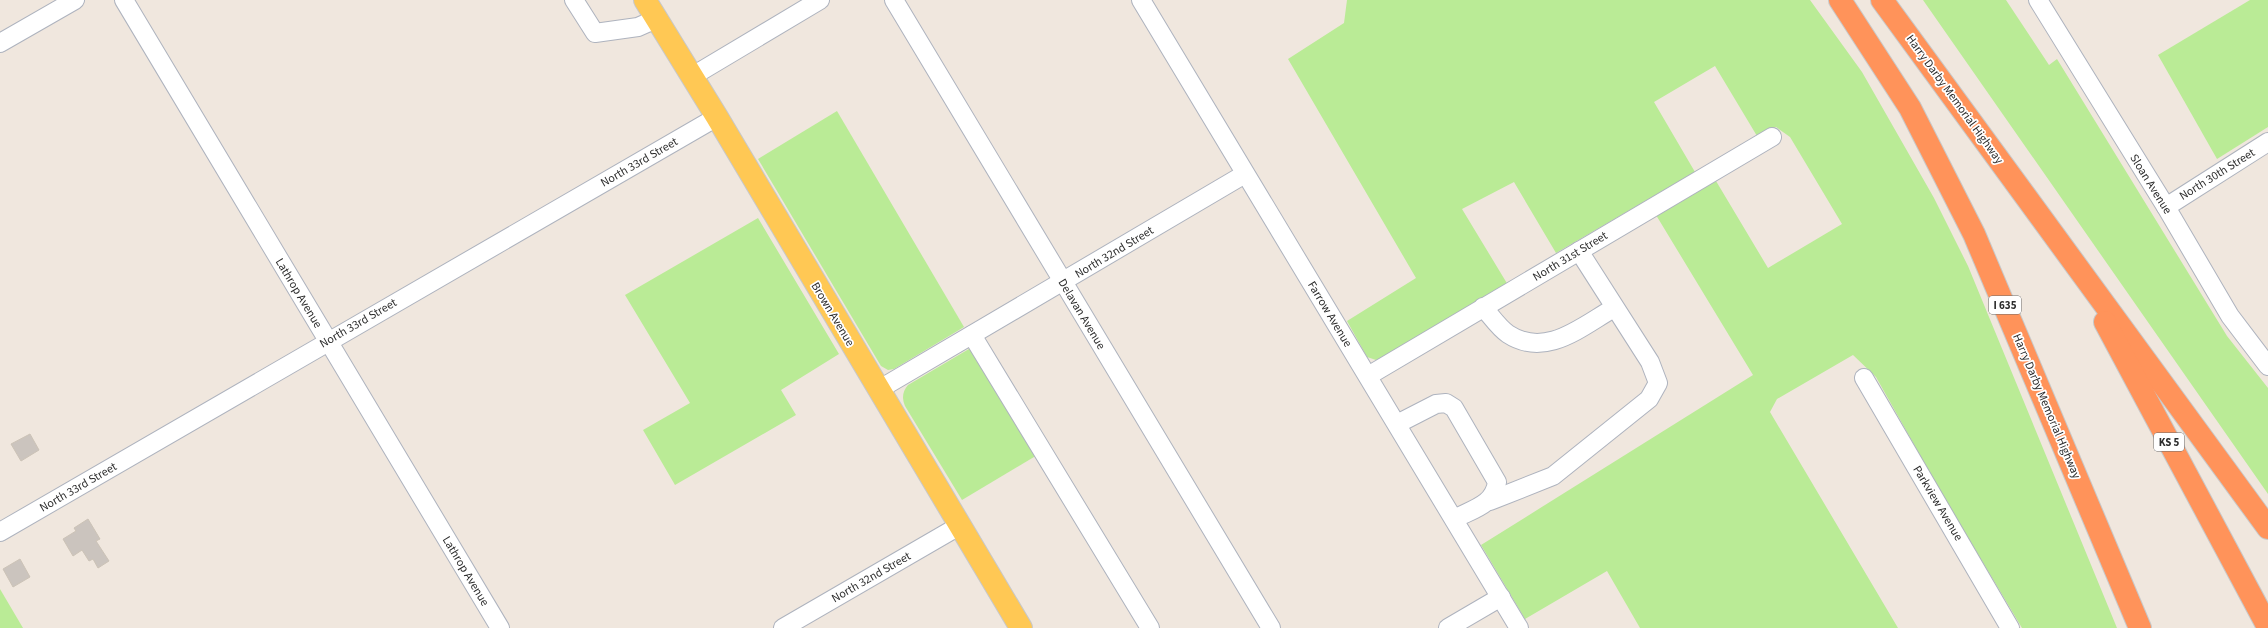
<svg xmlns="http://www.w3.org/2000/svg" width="2268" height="628" viewBox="0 0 2268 628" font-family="'Source Sans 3',sans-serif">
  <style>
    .green { fill: #baeb96 }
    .building { fill: #cbc4be; stroke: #ccc3b7 }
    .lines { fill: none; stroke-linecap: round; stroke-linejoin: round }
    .minor-casing { stroke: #aeb3be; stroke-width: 20 }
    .major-casing { stroke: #c8c8c8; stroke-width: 24 }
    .highway-casing { stroke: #c8c8c8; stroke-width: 24 }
    .minor { stroke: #fff; stroke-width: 18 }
    .major { stroke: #ffc854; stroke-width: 22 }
    .highway { stroke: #ff935a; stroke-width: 22 }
    .labels { text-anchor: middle; stroke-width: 3.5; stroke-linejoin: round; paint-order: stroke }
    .shield { fill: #fff; stroke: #6c6c6c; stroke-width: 1 }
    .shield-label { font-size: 11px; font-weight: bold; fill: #2d2d2d }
    .street-label { font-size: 12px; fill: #2d2d2d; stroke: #fff }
  </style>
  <rect width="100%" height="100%" fill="#f0e7de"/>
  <!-- green -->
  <g class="green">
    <polygon points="1347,0 1810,0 1862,72 1934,198 1968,266 2117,628 2022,628 1939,489 1876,377 1853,355 1777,399 1770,412 1898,628 1640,628 1607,571 1525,619 1481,545 1753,375 1656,215 1716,181 1768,268 1842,224 1790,137 1776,127 1757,136 1715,66 1654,102 1695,172 1556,253 1514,182 1462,209 1508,285 1388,357 1376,360 1367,357 1347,321 1416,278 1288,59 1344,23"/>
    <polygon points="1923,0 2006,0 2049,65 2057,59 2227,336 2268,388 2268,494"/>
    <polygon points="2250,0 2268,0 2268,127 2217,159 2158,55"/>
    <polygon points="837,111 964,327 894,369 888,370 881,366 758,159"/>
    <polygon points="758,218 839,354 781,390 796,415 675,485 643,430 690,403 625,295"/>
    <path d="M974 346 1039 454 962 500 905 406C902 398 902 392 908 385Z"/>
    <polygon points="0,589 23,628 0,628"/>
  </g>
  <!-- building -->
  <g class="building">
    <polygon points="30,434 39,450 21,461 11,444"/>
    <polygon points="88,519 100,539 96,541 109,561 98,568 93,559 89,561 82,550 73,556 63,539 76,531 74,528"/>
    <polygon points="20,559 30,577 13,587 3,569"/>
  </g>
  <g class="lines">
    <defs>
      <g id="minor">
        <polyline points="124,0 500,628"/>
        <polyline points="574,0 595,33 638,27 656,19"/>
        <polyline points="894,0 1271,628"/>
        <polyline points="1141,0 1519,628"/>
        <polyline points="2038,0 2166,207 2230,316 2268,366"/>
        <polyline points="0,43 75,0"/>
        <polyline points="691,77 820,0"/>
        <polyline points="2166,207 2268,142"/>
        <path d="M1483 307C1491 316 1499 328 1508 334 1546 359 1582 326 1614 308"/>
        <polyline points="972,335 1150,628"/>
        <polyline points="1368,376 1772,137"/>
        <polyline points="1864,378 2010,628"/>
        <polyline points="878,390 1245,174"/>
        <path d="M1397 424 1436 404 1446 403 1454 408 1497 482C1494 505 1473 509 1454 519"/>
        <polyline points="1490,501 1553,476 1649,399 1658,383 1650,362 1579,251"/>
        <polyline points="0,532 717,117"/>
        <polyline points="783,628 959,526"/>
        <polyline points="1448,628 1501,597"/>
      </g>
      <polyline id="major" points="645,0 717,117 1021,628"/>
      <g id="highway">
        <polyline points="1840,0 1910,108 1974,234 2140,628"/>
        <polyline points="1882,0 2268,528"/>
        <polyline points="2105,322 2268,627"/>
      </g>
    </defs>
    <!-- minor casing -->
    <use href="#minor" class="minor-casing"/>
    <!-- major casing -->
    <use href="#major" class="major-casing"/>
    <!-- highway casing -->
    <use href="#highway" class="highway-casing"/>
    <!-- minor -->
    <use href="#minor" class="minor"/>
    <!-- major -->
    <use href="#major" class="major"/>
    <!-- highway -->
    <use href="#highway" class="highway"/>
  </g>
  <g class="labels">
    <!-- shield labels -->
    <g class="shield">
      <rect x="1989" y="296" width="32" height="18" rx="3"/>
      <rect x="2154" y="433" width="30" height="18" rx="3"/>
    </g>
    <g class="shield-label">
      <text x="2005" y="309">I 635</text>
      <text x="2169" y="446">KS 5</text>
    </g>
    <!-- street labels -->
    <g class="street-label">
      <text transform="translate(1955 99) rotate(54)" y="4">Harry Darby Memorial Highway</text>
      <text transform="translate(639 162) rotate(-30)" y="4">North 33rd Street</text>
      <text transform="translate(2217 174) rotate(-32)" y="4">North 30th Street</text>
      <text transform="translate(2151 184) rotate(58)" y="4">Sloan Avenue</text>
      <text transform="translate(1114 252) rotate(-31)" y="4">North 32nd Street</text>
      <text transform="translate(1570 256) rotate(-31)" y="4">North 31st Street</text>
      <text transform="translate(299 293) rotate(59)" y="4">Lathrop Avenue</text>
      <text transform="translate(833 314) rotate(59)" y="4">Brown Avenue</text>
      <text transform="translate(1082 314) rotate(59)" y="4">Delavan Avenue</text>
      <text transform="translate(1330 314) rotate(59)" y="4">Farrow Avenue</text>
      <text transform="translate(358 323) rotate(-30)" y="4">North 33rd Street</text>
      <text transform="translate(2047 406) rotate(67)" y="4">Harry Darby Memorial Highway</text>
      <text transform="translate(78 487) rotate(-30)" y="4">North 33rd Street</text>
      <text transform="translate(1938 503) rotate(59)" y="4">Parkview Avenue</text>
      <text transform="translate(466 571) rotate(59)" y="4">Lathrop Avenue</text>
      <text transform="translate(871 577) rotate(-30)" y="4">North 32nd Street</text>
    </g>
  </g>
</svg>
